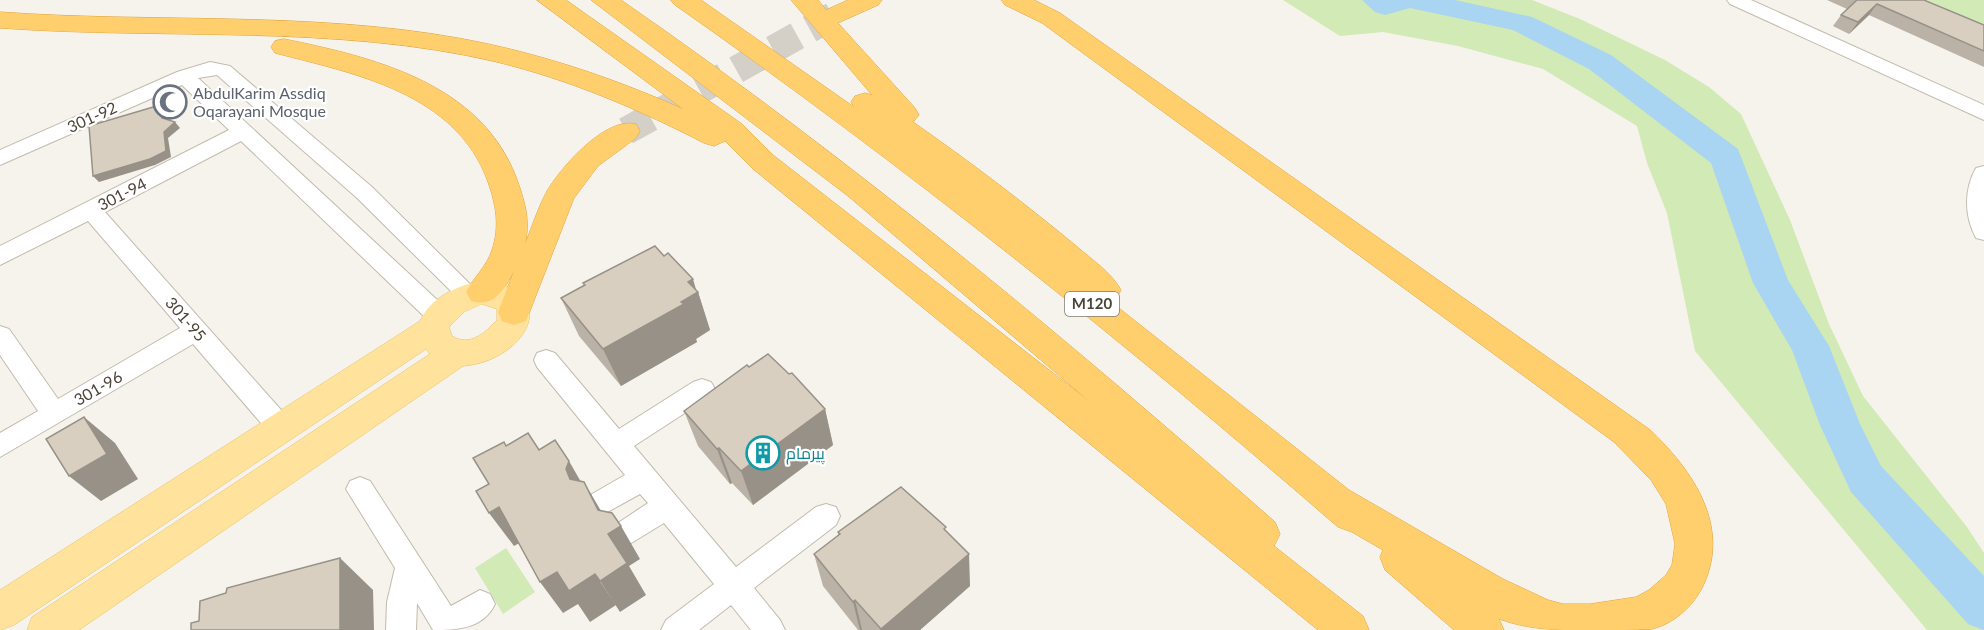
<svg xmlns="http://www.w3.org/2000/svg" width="1984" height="630" viewBox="0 0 1984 630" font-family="Lato,Cairo,sans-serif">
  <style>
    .green { fill: #d2eab5 }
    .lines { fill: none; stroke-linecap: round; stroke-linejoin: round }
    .river { fill: #a9d4f2; fill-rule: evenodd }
    .highway-tunnel { stroke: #d4d0c8; stroke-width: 28; stroke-dasharray: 28 14; stroke-linecap: butt }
    .minor-casing { stroke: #c2bbae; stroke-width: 2 }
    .major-casing { stroke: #e6c16a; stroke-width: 1 }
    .highway-casing { stroke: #e0a43c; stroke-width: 1 }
    .minor { fill: #fff; fill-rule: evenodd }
    .major { fill: #ffe39c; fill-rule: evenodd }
    .highway { fill: #ffcf6e; fill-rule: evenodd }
    .wall { fill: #bab2a6 }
    .shaded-wall { fill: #979187 }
    .building { fill: #d8cfc1; stroke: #979187; stroke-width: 1.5 }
    .labels { text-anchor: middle; stroke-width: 4.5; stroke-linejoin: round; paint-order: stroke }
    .shield { fill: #fff; stroke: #817c74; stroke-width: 1.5 }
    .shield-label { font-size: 15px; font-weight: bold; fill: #4b4439 }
    .worship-label { font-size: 16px; fill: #5b616d; stroke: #fff; text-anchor: start }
    .street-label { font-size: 16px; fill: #4b4439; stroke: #fff }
    .culture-label { font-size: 16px; fill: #0d838f; stroke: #fff; text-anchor: start }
  </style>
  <rect width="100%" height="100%" fill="#f6f3ec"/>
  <!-- green -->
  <g class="green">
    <polygon points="1283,0 1532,0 1580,19 1665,60 1709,87 1741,114 1790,220 1829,324 1863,396 1967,527 1984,553 1984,630 1927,630 1695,351 1667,213 1647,163 1637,126 1543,69 1458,46 1383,32 1340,36"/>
    <polygon points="1927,0 1984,0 1984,25"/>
    <polygon points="506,548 535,592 503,614 475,568"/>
  </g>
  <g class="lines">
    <!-- river -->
    <polygon class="river" points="1362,0 1455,0 1532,17 1611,55 1738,149 1788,280 1829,346 1860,424 1881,466 1984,576 1984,630 1968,624 1851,492 1820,425 1792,350 1753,283 1711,163 1589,69 1513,30 1410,8 1385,15 1375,12"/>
    <!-- highway-tunnel -->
    <polyline class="highway-tunnel" points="626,131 833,16"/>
    <defs>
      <g id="minor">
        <polygon points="1727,0 1751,0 1984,105 1984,120 1730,4"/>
        <polygon points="210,62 230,66 372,187 481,295 477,301 469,304 461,301 356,197 217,75 198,78 447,309 451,316 447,323 439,325 431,323 241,141 105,212 290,420 294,428 290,436 281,439 272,436 193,344 0,457 0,433 38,411 0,355 0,326 9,329 58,399 180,328 88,221 0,265 0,246 229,130 182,85 0,165 0,150 177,72"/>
        <path d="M1984 166V240L1976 238C1964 216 1964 189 1976 168Z"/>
        <polygon points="546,350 555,353 619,429 693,382 702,379 711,382 715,389 711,396 634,446 736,567 816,507 826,504 836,507 840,516 836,525 754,588 780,620 785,630 751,630 731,605 699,630 661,630 666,620 714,584 664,523 628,545 618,541 614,532 618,523 648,503 640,494 602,515 592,512 588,503 592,494 625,475 537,367 534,360 537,353"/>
        <path d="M360 477 370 481 451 606 480 590 490 594 495 604C483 629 457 630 433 630L417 603 416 630H386L387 602 395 568 346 489 350 481Z"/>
      </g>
      <path id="major" d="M482 280C568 294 522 362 463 366L79 630H27L32 617 430 354 426 349 14 625 0 630V590L420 321C432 296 456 287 482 280ZM482 304 497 309V320C485 333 470 347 452 336L449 327 464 312Z"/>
      <g id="highway">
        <path d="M537 0H566L742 124 773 155 1089 401 848 196 591 0H621C851 159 1065 337 1275 522L1280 534 1274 546 1363 616 1369 630H1318L753 169 725 141 714 146 704 143C638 109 570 80 497 62 336 24 165 40 0 28V12C152 23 307 11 458 38 536 52 611 77 683 109Z"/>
        <path d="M671 0H701L854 107 851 102 855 96 865 93 872 95 791 0H818L826 10 848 0H882L878 5 838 23 915 108 919 115 913 122C969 161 1023 202 1075 245 1091 259 1111 272 1121 290L1116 299 1110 301 1349 490 1503 579 1548 600 1563 604H1590L1636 597 1649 590 1666 575 1672 565 1675 544 1666 504 1651 480 1614 442 1042 23 1005 5 1001 0H1034L1060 13 1649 429C1694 471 1733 529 1701 590 1691 608 1673 624 1652 629 1634 630 1608 630 1589 630 1555 630 1530 630 1499 619L1504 630H1454L1385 570 1380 557 1383 550 1352 532 1338 527C1126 343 905 166 675 5Z"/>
        <path d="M284 39C373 57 480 83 516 177 524 199 531 220 525 244 532 227 538 207 547 191 561 167 606 116 636 124L640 131 636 138 598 166 574 198 526 321 514 325 502 321 498 312 514 271C504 290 494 308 471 301L466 292C474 277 487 266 492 250 500 226 496 205 488 182 456 93 356 74 275 53L271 47 275 41Z"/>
      </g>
    </defs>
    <!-- minor casing -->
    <use href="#minor" class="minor-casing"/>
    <!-- major casing -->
    <use href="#major" class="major-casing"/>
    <!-- highway casing -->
    <use href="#highway" class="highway-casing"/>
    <!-- minor -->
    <use href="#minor" class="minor"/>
    <!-- major -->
    <use href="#major" class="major"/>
    <!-- highway -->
    <use href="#highway" class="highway"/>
  </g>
  <!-- wall -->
  <g class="wall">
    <polygon points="1827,0 1924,0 1984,25 1984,67 1869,15 1849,34 1833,26 1841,15 1847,9"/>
    <polygon points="664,256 698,292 710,330 696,339 697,342 621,386 579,336 561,298 584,285 583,283"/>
    <polygon points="749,367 825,409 833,445 753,505 732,483 730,484 698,446 684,411"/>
    <polygon points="838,532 946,532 970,586 920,630 858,630 823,586 814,554 838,536"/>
  </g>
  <!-- shaded-wall -->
  <g class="shaded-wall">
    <polygon points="1877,4 1869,15 1849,34 1858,22"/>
    <polygon points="160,105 164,111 166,124 162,118"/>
    <polygon points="175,122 180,128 168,138 171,157 155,165 99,182 93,176 164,132"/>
    <polygon points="693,279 697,293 698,292 710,330 696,339 697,342 621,386 603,349 681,302 688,282"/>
    <polygon points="825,409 833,445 753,505 741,471"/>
    <polygon points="84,417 115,443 138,479 101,501 69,476"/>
    <polygon points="719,448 732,483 730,484 717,449"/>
    <polygon points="569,461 589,496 570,479 566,469"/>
    <polygon points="584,482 604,516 621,526 640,559 629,566 646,595 620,612 600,581 608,534 598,510"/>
    <polygon points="499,507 523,541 514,546 489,513"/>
    <polygon points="969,554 970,586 920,630 882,630 881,629"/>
    <polygon points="340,558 373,590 374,630 340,630"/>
    <polygon points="557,572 595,574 616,605 590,622 578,604 563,613 540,582"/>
    <polygon points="855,600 862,630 860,630 853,602"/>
  </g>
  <!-- building -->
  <g class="building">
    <polygon points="1857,0 1924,0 1984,25 1984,51 1877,4 1858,22 1841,15"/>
    <polygon points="160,105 162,118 175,122 164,132 166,151 150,159 93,176 89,126"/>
    <polygon points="655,246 664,256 668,253 693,279 688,282 698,292 681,302 684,304 603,349 561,298 585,285 583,283"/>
    <polygon points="768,354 789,374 792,373 825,409 741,471 719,448 717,449 684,411 747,365 749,367"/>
    <polygon points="84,417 107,454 69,476 46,439"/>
    <polygon points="528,433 539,450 555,440 569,461 566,469 570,479 584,482 598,510 612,513 621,526 608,534 627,563 600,581 595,574 569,591 557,572 540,582 499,507 489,513 476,491 489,484 473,458 504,442 506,446"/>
    <polygon points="901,487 946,527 944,529 969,554 881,629 855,600 853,602 814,554 840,534 838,532"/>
    <polygon points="340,558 340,630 191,630 191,623 199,621 200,601 226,593 227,588"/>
  </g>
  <!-- icons -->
  <defs>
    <symbol id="mosque-ring" viewBox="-11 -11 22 22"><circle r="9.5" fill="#fff" stroke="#6b7280" stroke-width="1.5"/><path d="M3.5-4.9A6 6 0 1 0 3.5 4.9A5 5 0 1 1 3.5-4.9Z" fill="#6b7280"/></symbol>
    <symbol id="building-ring" viewBox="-11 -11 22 22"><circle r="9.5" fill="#fff" stroke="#0f9aa8" stroke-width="1.5"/><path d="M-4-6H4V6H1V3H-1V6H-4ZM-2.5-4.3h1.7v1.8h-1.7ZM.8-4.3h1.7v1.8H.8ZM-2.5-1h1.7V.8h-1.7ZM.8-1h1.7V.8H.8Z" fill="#0f9aa8"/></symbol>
  </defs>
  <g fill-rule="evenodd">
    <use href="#mosque-ring" x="151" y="83" width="38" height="38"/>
    <use href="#building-ring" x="744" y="434" width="38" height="38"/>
  </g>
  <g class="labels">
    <!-- shield labels -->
    <rect class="shield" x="1065" y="292" width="54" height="24" rx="4.5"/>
    <g class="shield-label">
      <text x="1092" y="309">M120</text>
    </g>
    <!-- worship labels -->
    <g class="worship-label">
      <text x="193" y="99">AbdulKarim Assdiq<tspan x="193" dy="18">Oqarayani Mosque</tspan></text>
    </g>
    <!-- street labels -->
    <g class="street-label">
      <text transform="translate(92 117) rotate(-24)" y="6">301-92</text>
      <text transform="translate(122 194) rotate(-27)" y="6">301-94</text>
      <text transform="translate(186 319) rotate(49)" y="6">301-95</text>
      <text transform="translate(98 388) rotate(-30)" y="6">301-96</text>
    </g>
    <!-- culture labels -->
    <g class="culture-label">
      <text x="786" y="459">پیرمام</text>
    </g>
  </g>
</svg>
